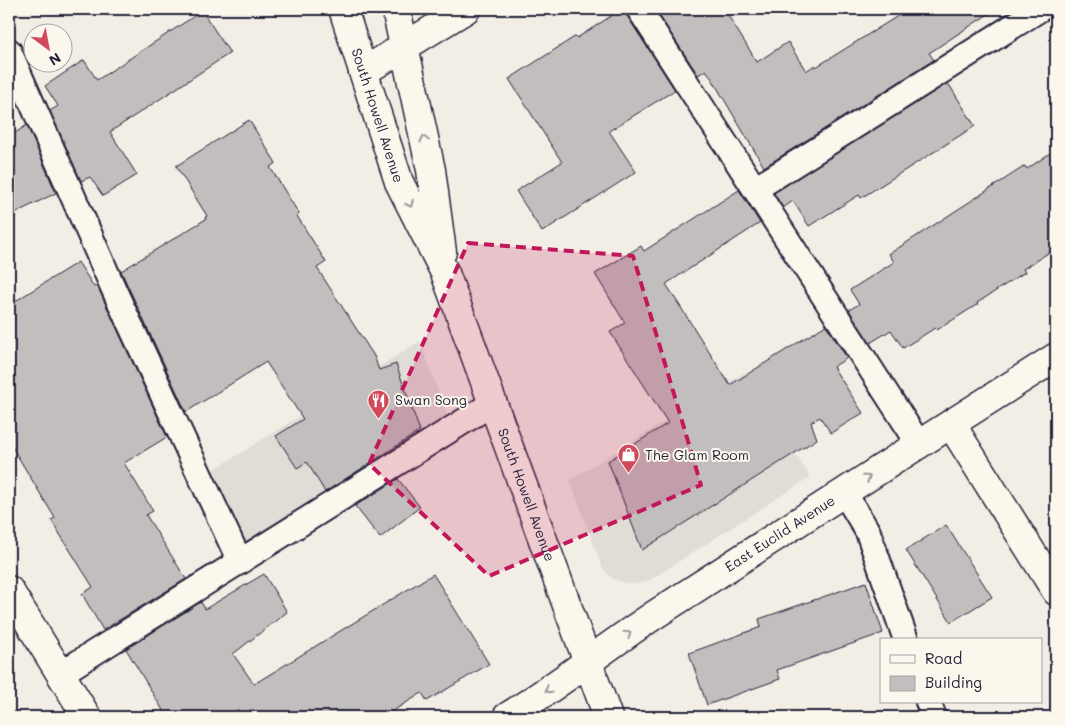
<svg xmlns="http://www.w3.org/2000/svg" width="1065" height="726" viewBox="0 0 1065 726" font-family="Mali,sans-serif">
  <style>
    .built { fill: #e0dcd6 }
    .building { fill: #c2bebe; stroke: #22223b }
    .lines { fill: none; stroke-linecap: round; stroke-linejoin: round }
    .lane-casing { stroke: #22223b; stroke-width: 28 }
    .street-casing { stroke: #22223b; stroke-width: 31 }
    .secondary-casing { stroke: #22223b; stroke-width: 31 }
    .lane { stroke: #fbf7ec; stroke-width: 24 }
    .street { stroke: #fbf7ec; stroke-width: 28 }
    .secondary { stroke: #fbf7ec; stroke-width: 28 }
    .oneway { stroke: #99979c }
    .marked { fill: #c2185b; fill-opacity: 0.2; stroke: #c2185b; stroke-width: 4; stroke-dasharray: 10 6; stroke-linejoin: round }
    .labels { text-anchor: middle; stroke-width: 4; stroke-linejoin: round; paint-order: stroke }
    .street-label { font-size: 14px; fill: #22223b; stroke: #fbf7ec }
    .poi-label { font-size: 14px; fill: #22223b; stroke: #fbf7ec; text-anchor: start }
  </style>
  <rect width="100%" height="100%" fill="#f2eee5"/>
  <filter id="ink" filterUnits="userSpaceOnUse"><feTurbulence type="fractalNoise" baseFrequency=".02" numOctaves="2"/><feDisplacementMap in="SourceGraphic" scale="10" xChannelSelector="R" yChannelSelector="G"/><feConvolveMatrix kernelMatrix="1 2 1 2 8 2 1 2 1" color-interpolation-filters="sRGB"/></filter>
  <g filter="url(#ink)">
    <!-- built -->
    <g class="built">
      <polygon points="420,341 447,416 246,543 212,471"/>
      <polygon points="745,372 810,477 650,580 638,584 626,583 612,579 602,567 570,480"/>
    </g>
    <!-- building -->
    <g class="building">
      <polygon points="622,9 625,9 627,16 675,90 609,131 636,172 542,232 516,191 562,162 509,79 576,36 577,38"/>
      <polygon points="655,9 724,9 757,62 788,42 806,71 815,65 816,67 909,9 996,9 929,53 934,60 764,167 712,79 706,70 698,75"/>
      <polygon points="202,11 230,53 110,132 137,175 103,196 90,177 81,181 50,111 58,106 45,86 84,60 97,80"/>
      <polygon points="948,83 975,126 861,198 859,195 809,226 793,201 783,208 774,193"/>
      <polygon points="249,120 276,163 270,167 299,214 297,216 326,262 317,268 374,356 379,370 396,364 420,431 325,492 307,462 297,468 276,436 303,419 266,362 186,412 121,271 206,219 205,217 207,216 176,166"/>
      <polygon points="27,125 56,193 9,216 9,137"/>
      <polygon points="1056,149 1056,248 1023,269 1025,272 977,303 978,304 937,330 935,328 903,348 891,330 870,343 849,310 859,304 850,290 894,262 889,254 1025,166 1027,169"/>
      <polygon points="739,190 760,223 666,284 730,385 826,325 847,358 833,367 863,413 831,433 820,417 811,422 817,439 642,550 608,461 668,423 610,332 625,323 595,274 641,246 644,251"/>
      <polygon points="78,262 94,287 97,285 167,437 124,463 153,511 146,515 186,579 103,630 82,594 93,587 51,520 55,518 9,442 9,305"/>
      <polygon points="398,479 420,507 380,538 355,506"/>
      <polygon points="946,525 992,597 951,622 906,550"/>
      <polygon points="264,574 287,612 233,654 254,684 433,574 489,664 427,701 422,693 383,717 167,717 126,649 201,602 205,609"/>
      <polygon points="866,582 883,633 777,670 780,679 707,705 689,653 761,627 759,619"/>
    </g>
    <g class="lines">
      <defs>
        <g id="lane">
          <polyline points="639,9 919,444"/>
          <polyline points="9,51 115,292 240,562"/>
          <polyline points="755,189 1040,9"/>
          <polyline points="844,492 868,532 906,640"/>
          <polyline points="60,674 493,403"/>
          <polyline points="928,702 934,717"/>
        </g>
        <g id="street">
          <polyline points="363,72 466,9"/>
          <polyline points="951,424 1056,591"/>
          <polyline points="9,590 87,717"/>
          <path id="s1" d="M507 717C559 685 607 646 659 612 791 526 923 441 1056 357"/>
        </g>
        <g id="secondary">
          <path id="s2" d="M343 9 399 182 445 273 608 717"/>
          <polyline points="396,9 431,170 442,252"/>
        </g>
      </defs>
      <!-- lane casing -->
      <use href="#lane" class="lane-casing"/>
      <!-- street casing -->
      <use href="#street" class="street-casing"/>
      <!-- secondary casing -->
      <use href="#secondary" class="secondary-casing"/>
      <!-- lane -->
      <use href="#lane" class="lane"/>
      <!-- street -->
      <use href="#street" class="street"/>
      <!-- secondary -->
      <use href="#secondary" class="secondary"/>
    </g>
    <!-- one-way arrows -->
    <defs><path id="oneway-chevron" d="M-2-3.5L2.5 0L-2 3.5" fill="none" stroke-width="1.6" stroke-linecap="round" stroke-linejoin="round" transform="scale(1.25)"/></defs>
    <g class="oneway">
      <use href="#oneway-chevron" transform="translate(424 139) rotate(-103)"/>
      <use href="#oneway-chevron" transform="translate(410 204) rotate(63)"/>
      <use href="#oneway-chevron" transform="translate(867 478) rotate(-32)"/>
      <use href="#oneway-chevron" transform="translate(628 634) rotate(-35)"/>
      <use href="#oneway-chevron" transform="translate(548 690) rotate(145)"/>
    </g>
  </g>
  <!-- marked area -->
  <path class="marked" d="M468 243 633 256 701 485 489 576 369 464Z"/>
  <!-- icons -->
  <defs>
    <symbol id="restaurant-pin" viewBox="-11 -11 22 30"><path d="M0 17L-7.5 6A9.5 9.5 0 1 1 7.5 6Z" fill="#d1495b" stroke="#fbf7ec"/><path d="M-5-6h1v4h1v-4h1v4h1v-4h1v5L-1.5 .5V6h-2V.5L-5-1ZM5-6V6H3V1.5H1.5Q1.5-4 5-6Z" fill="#fff"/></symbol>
    <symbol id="shop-pin" viewBox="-11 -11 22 30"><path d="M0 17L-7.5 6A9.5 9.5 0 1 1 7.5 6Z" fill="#d1495b" stroke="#fbf7ec"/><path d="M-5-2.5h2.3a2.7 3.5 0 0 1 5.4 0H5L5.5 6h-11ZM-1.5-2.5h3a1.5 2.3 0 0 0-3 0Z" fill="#fff"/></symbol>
  </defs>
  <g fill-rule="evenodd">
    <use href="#restaurant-pin" x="366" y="388" width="25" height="34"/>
    <use href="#shop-pin" x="616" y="442" width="25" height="34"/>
  </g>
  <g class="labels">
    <!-- street labels -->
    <g class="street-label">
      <text dy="5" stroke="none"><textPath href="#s2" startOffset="112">South Howell Avenue</textPath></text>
      <text dy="5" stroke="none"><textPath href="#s2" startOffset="520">South Howell Avenue</textPath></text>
      <text dy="5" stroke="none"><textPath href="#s1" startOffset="329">East Euclid Avenue</textPath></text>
    </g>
    <!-- poi labels -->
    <g class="poi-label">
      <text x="395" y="405">Swan Song</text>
      <text x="645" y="460">The Glam Room</text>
    </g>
  </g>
  <!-- margin -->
  <rect width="1065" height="726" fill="none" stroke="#fbf7ec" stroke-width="30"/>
  <rect x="15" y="15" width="1035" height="696" fill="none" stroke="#22223b" stroke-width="2" filter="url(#ink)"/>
  <!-- legend -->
  <rect x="880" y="638" width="162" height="65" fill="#fbf7ec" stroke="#a4a2a5"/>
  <rect x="890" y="655" width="25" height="8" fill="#fbf7ec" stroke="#a4a2a5"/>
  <text x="925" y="664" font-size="15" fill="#22223b">Road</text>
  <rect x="890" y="676" width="25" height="15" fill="#c2bebe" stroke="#a4a2a5"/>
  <text x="925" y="688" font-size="15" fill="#22223b">Building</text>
  <!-- north arrow -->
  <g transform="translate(48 48) rotate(148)"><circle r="24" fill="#fbf7ec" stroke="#a4a2a5"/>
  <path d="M0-4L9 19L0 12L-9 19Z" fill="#d1495b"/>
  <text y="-8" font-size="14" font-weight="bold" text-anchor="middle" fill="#22223b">N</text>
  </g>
</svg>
